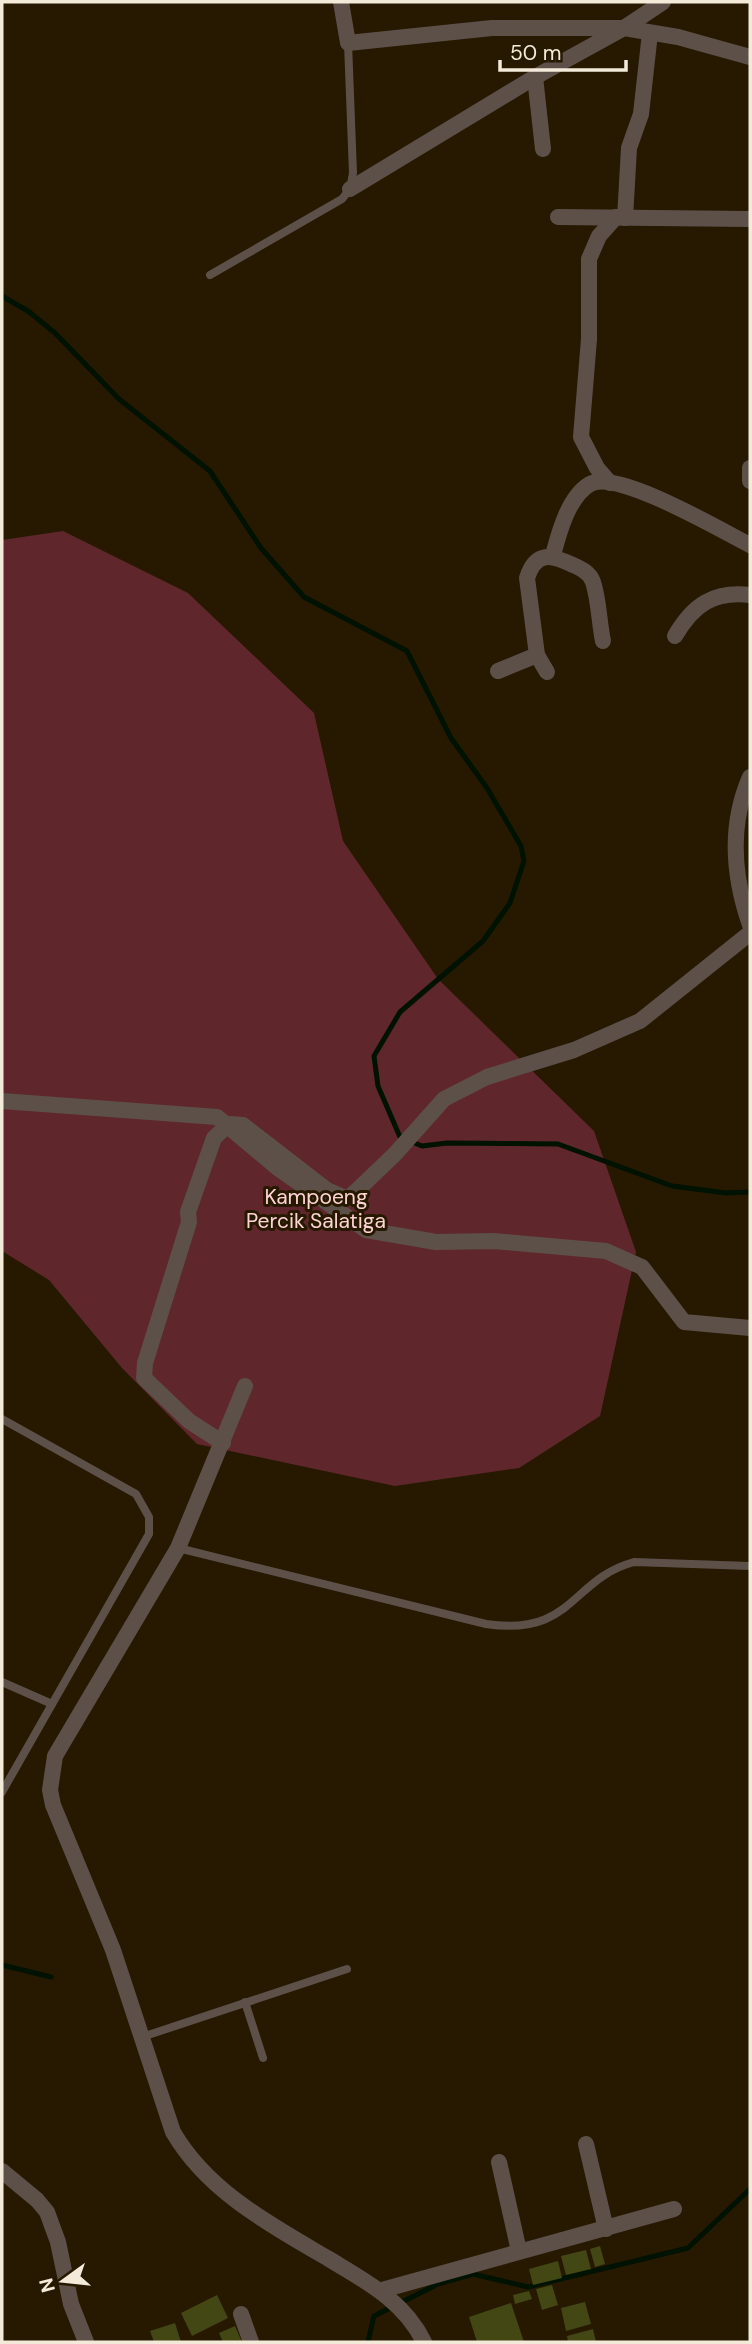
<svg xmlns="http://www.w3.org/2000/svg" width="752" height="2344" viewBox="0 0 752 2344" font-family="'DM Sans',sans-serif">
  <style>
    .park { fill: #5f272c }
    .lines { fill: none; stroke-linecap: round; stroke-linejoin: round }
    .stream { stroke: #001201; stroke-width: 5 }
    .building { fill: #434714 }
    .lane { stroke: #5d5049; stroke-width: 8 }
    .street { stroke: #5d5049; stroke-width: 16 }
    .labels { text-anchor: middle; stroke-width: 6; stroke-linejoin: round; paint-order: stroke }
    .park-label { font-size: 21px; fill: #fdd3d3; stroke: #261900 }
  </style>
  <rect width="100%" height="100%" fill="#261900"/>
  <!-- park -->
  <polygon class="park" points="63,531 188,593 314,713 343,841 438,979 594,1131 636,1252 600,1416 519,1468 395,1486 197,1444 122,1368 49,1280 2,1251 2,540"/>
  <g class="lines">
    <!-- stream -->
    <g class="stream">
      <polyline points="2,296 28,311 55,333 119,399 210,471 261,548 304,597 407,651 451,738 487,788 521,846 524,861 510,903 483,941 400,1012 374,1056 378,1086 400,1137 422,1146 447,1143 558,1144 672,1186 726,1193 750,1192"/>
      <polyline points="2,1965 51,1977"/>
      <polyline points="368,2342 374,2316 438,2284 473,2274 528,2287 688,2248 750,2189"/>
    </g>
  </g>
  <!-- building -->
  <g class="building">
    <polygon points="600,2246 605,2264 595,2267 590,2249"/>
    <polygon points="586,2250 591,2269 566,2275 561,2256"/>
    <polygon points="558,2261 562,2278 533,2285 529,2269"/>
    <polygon points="552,2285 558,2305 542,2310 536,2289"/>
    <polygon points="529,2291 532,2299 515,2304 513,2295"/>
    <polygon points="217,2295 228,2318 192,2336 181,2313"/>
    <polygon points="585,2302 591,2324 566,2331 561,2308"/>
    <polygon points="511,2303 524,2342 477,2342 469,2317"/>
    <polygon points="175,2323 181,2342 154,2342 150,2331"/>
    <polygon points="235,2326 242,2342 223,2342 219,2333"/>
    <polygon points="593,2329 596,2342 568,2342 567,2336"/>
  </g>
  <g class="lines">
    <!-- lane -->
    <g class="lane">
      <polyline points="210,275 342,199 350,189 353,173 348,43"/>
      <polyline points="2,1419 136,1494 149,1517 149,1534 2,1792"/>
      <path d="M178 1548 486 1624C573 1637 571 1579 634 1562L750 1566"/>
      <polyline points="2,1682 52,1704"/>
      <polyline points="245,2002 263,2058"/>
      <polyline points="142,2037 347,1969"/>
    </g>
    <!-- street -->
    <g class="street">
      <polyline points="341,2 348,43 492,28 624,28 678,37 750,57"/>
      <polyline points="535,77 543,149"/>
      <polyline points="350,189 535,77 624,28 663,2"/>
      <polyline points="558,217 750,219"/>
      <polyline points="625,218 629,148 641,114 650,33"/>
      <polyline points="750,468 750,481"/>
      <polyline points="610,483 597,468 581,437 589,339 589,259 599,236 616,217"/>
      <path d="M553 555C559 533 568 497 590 484 617 469 722 531 750 545"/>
      <path d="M675 636C693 605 713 591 750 595"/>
      <polyline points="498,671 537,655"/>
      <path d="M547 672 537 655 527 578C536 550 552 555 573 565 582 569 590 573 593 582 599 600 599 622 603 641"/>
      <path d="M750 777C729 825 733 876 750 925"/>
      <polyline points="2,1101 217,1117 279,1169 366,1230 436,1242 493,1241 606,1251 642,1267 684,1322 750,1328"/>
      <path d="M245 1386 178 1548 55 1756 50 1790 53 1805 113 1950 173 2132C208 2192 271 2225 329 2259 367 2282 404 2301 424 2342"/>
      <polyline points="223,1443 189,1421 144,1378 145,1363 189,1222 188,1212 214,1138 229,1124 243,1125 327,1190 348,1199 395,1154 444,1099 487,1077 574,1050 640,1021 750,933"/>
      <polyline points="586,2144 606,2229"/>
      <polyline points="499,2162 519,2251"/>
      <polyline points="2,2171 37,2200 47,2212 58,2242 71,2304 86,2342"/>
      <polyline points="382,2290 674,2209"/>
      <polyline points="241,2314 251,2342"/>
    </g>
  </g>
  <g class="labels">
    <!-- park labels -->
    <g class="park-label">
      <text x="316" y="1204">Kampoeng<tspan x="316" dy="24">Percik Salatiga</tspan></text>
    </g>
  </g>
  <!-- border -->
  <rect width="752" height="2344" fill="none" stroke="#f3eada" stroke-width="7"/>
  <!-- north arrow -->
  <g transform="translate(63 2281) rotate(255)" stroke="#261900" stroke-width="5" paint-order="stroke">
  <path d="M0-5L12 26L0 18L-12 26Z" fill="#f3eada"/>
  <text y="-10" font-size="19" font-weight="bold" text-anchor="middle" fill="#f3eada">N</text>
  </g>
  <!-- scale -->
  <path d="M500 60v10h126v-10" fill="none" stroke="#f3eada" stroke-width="3.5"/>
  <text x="510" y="60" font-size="21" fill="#f3eada" stroke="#261900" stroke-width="5" paint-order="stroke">50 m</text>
</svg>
